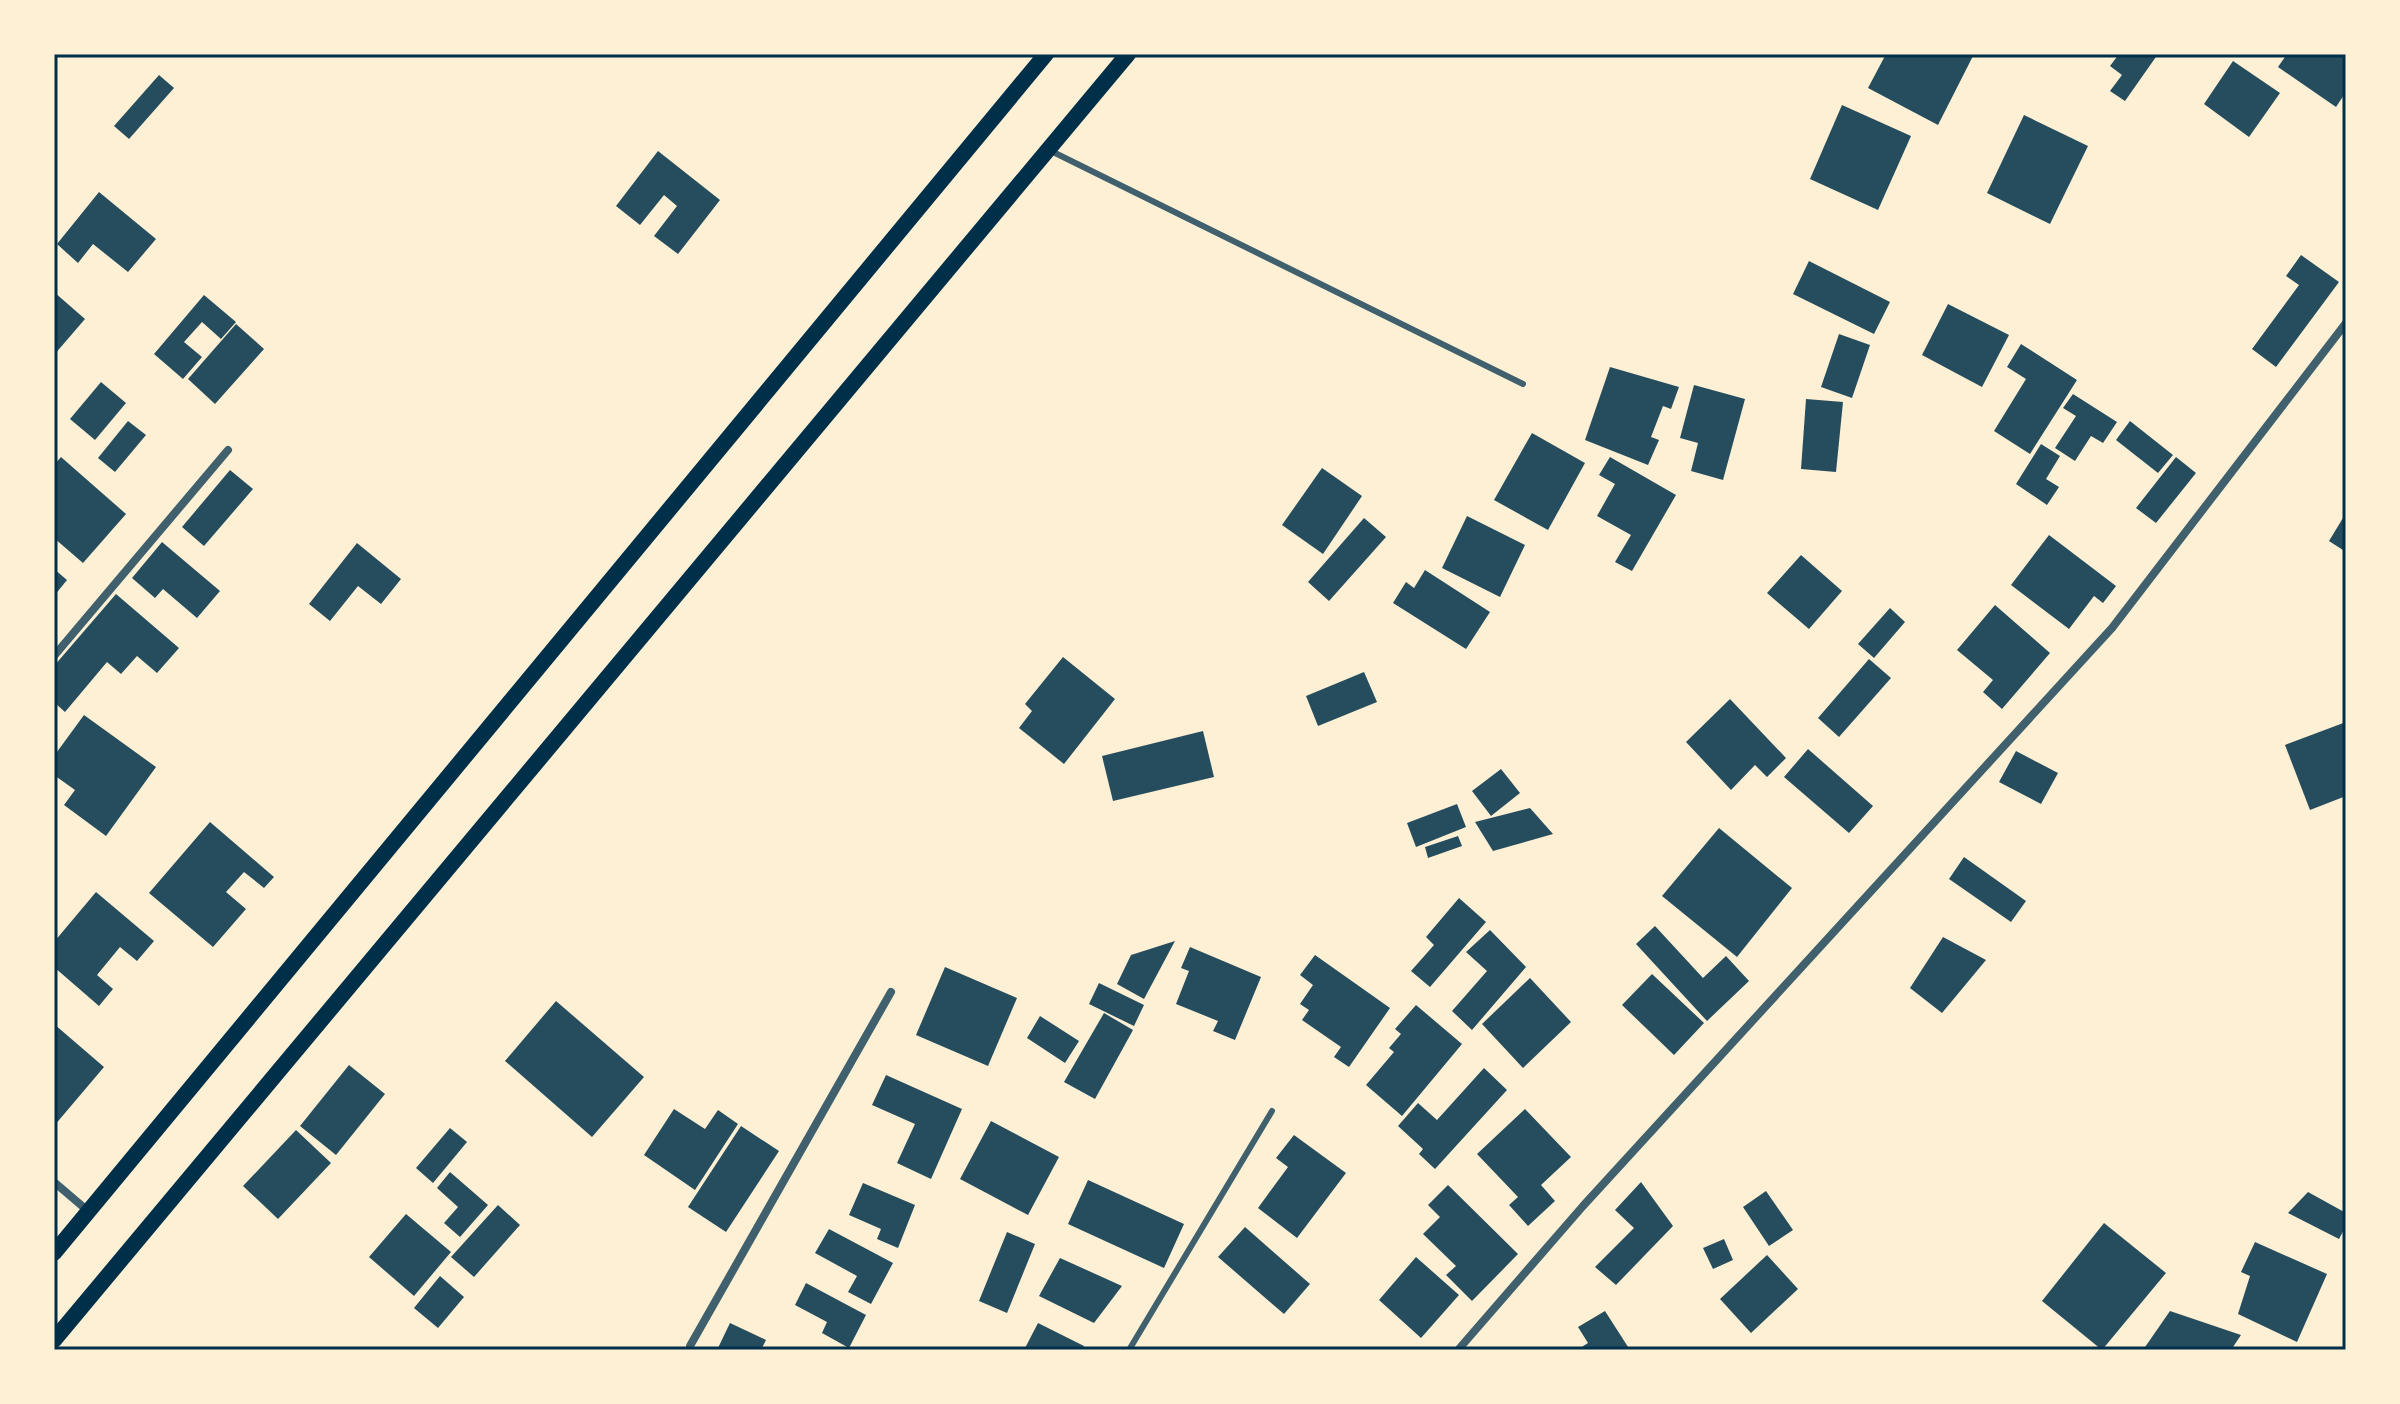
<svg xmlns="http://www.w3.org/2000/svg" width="2400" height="1404" viewBox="0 0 2400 1404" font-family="'Archivo Narrow',sans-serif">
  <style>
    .building { fill: #264d5e }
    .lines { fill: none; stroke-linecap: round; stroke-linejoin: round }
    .service { stroke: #3f606c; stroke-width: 6 }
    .minor { stroke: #3f606c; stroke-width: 8 }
    .secondary { stroke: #003049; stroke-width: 16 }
    .neatline { fill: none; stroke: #003049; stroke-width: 3 }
  </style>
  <rect width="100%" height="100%" fill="#fdf0d5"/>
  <!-- building -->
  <g class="building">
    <polygon points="1886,54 1974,54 1938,125 1868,88"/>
    <polygon points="2119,54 2158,54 2125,101 2110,91 2122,75 2110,66"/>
    <polygon points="2287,54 2346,54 2346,92 2336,107 2278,67"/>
    <polygon points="2233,61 2280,93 2249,137 2204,104"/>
    <polygon points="159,75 174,88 129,139 114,126"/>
    <polygon points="1842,105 1911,136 1878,210 1810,179"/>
    <polygon points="2024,115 2088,146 2050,224 1987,193"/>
    <polygon points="658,151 720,200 678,254 654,236 677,206 664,195 640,225 616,206"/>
    <polygon points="99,192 156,239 128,272 93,244 78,263 57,244"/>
    <polygon points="2301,255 2339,282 2276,367 2252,349 2299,285 2286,276"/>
    <polygon points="1809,261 1890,302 1874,334 1793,294"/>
    <polygon points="54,292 85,319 54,355"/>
    <polygon points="204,295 236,322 221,339 202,322 184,342 202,357 183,379 154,354"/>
    <polygon points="1948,304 2009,335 1982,387 1922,355"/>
    <polygon points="236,324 264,349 215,404 188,379"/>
    <polygon points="1839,334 1870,345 1852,398 1821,387"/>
    <polygon points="2021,344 2077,380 2030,454 1994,431 2026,379 2007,367"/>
    <polygon points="1610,367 1679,387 1671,409 1663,406 1651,437 1659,440 1648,465 1585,440"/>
    <polygon points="101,382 126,403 95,440 70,419"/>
    <polygon points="1694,385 1745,399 1723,480 1691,471 1698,443 1680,438"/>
    <polygon points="2073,394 2117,422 2103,443 2091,436 2075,461 2055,448 2076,416 2063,408"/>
    <polygon points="1806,399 1843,402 1836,472 1801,469"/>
    <polygon points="128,421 146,435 115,472 98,458"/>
    <polygon points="2130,421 2173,455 2158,473 2116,440"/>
    <polygon points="1532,433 1585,463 1548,530 1494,500"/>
    <polygon points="2041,444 2060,456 2046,479 2059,487 2047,505 2016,484"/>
    <polygon points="61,457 126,514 83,563 54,538 54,465"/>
    <polygon points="1610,457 1676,495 1632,571 1615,562 1631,535 1597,516 1615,484 1599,475"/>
    <polygon points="2176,457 2196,473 2156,523 2136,508"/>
    <polygon points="1322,468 1362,496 1323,554 1282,525"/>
    <polygon points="230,470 253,489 204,546 182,527"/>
    <polygon points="2346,513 2346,552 2329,541"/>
    <polygon points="1467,516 1525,545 1500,597 1442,568"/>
    <polygon points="1364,518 1386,537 1329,601 1308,582"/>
    <polygon points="2049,535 2116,586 2103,603 2094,596 2069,629 2011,585"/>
    <polygon points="162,542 220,591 197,618 163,589 155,598 132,578"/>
    <polygon points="357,543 401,579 381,604 358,586 330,621 309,604"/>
    <polygon points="1801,555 1842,591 1809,629 1767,593"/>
    <polygon points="54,569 67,580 54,596"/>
    <polygon points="1425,570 1490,612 1466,649 1393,603 1406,582 1414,588"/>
    <polygon points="116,594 179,648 157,673 137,656 121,674 107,662 65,712 54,702 54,666"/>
    <polygon points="1995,605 2050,653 2002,709 1983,692 1993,680 1957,650"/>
    <polygon points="1890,608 1905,622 1874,658 1858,644"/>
    <polygon points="1063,657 1115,699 1064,764 1019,728 1032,711 1025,704"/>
    <polygon points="1869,659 1891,678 1839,737 1818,718"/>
    <polygon points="1364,672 1377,702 1318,726 1306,696"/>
    <polygon points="1730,699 1786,758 1767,777 1755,765 1731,790 1686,742"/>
    <polygon points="84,715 156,767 106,836 64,805 75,790 54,775 54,756"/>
    <polygon points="2346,722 2346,796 2310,810 2285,745"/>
    <polygon points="1203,731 1214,777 1113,801 1102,756"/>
    <polygon points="1808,749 1873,806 1849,833 1784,777"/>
    <polygon points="2016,751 2058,773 2041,804 1999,782"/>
    <polygon points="1501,769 1520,793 1491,816 1472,791"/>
    <polygon points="1457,804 1466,827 1416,847 1407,823"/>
    <polygon points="1530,808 1553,834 1493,851 1475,822"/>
    <polygon points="210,822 274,877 264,888 244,872 226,892 246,909 213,947 149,893"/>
    <polygon points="1719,828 1792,888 1737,957 1662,896"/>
    <polygon points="1458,836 1462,846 1428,858 1425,847"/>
    <polygon points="1964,857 2026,901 2011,922 1949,879"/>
    <polygon points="96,892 154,941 137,961 120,947 97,975 113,989 99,1006 54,967 54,942"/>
    <polygon points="1459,898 1486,922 1430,987 1411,971 1434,945 1426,937"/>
    <polygon points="1655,926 1703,978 1726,956 1749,981 1707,1021 1636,944"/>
    <polygon points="1490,930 1526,967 1472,1030 1452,1011 1487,971 1466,952"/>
    <polygon points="1943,937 1986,960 1942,1013 1910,988"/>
    <polygon points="1175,941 1144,999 1117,984 1131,955"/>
    <polygon points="1190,947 1261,977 1235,1040 1213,1031 1218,1021 1176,1004 1189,971 1181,968"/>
    <polygon points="1315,955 1390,1008 1349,1067 1334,1057 1341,1047 1302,1020 1309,1010 1300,1004 1313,985 1300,975"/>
    <polygon points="945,967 1017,998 988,1066 916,1035"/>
    <polygon points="1652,974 1704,1023 1674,1055 1622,1005"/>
    <polygon points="1530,978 1571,1022 1523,1068 1482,1024"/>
    <polygon points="1099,983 1144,1005 1134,1026 1089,1004"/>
    <polygon points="556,1001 644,1077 592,1137 505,1061"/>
    <polygon points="1416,1005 1462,1044 1402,1116 1366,1085 1394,1052 1389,1048 1401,1034 1395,1029"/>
    <polygon points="1104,1013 1133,1030 1095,1099 1064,1082"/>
    <polygon points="1040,1016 1079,1041 1065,1063 1027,1038"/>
    <polygon points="54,1024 104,1067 54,1126"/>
    <polygon points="349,1065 385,1094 336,1155 300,1126"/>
    <polygon points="1484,1068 1507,1090 1435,1169 1419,1154 1423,1149 1398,1126 1418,1103 1437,1120"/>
    <polygon points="886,1075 962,1109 931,1179 897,1163 915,1124 872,1105"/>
    <polygon points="674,1109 705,1129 718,1110 738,1124 695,1190 644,1155"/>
    <polygon points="1525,1109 1571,1157 1541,1185 1555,1201 1528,1226 1509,1205 1518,1197 1477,1154"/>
    <polygon points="991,1121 1059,1157 1028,1215 960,1179"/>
    <polygon points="741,1126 779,1151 726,1232 688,1207"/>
    <polygon points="450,1128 467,1142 433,1183 416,1168"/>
    <polygon points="296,1130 331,1163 278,1219 243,1186"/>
    <polygon points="1294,1135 1346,1173 1297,1238 1258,1208 1288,1167 1276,1158"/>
    <polygon points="450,1172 488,1205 460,1237 444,1223 458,1207 437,1188"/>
    <polygon points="1088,1180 1184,1224 1164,1268 1068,1224"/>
    <polygon points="1641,1182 1673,1226 1616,1285 1595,1267 1634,1228 1615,1210"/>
    <polygon points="863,1183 915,1205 898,1248 877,1239 881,1229 849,1215"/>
    <polygon points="1448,1185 1518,1254 1472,1301 1446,1275 1456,1266 1423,1234 1440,1217 1428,1205"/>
    <polygon points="1766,1191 1793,1230 1769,1246 1743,1207"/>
    <polygon points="2308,1192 2346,1213 2346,1226 2339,1239 2288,1213"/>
    <polygon points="498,1205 520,1225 474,1277 451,1257"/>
    <polygon points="406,1214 451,1252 414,1296 369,1257"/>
    <polygon points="2104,1223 2166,1273 2102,1350 2042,1301"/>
    <polygon points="1245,1227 1310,1284 1284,1314 1218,1257"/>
    <polygon points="829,1229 893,1263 871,1304 848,1292 857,1276 815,1253"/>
    <polygon points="1007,1232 1035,1244 1007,1313 979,1301"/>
    <polygon points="1724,1239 1733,1260 1713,1269 1703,1248"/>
    <polygon points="2255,1242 2327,1274 2297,1342 2238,1314 2250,1276 2241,1272"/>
    <polygon points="1767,1255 1798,1289 1751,1333 1720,1299"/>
    <polygon points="1416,1257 1459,1295 1421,1338 1379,1300"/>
    <polygon points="1060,1258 1122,1286 1094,1323 1039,1296"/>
    <polygon points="440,1276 464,1297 438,1328 414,1308"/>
    <polygon points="806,1283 866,1315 849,1348 822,1333 827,1322 795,1305"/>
    <polygon points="1605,1311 1630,1350 1577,1350 1588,1343 1578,1327"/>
    <polygon points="2170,1311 2241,1335 2231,1350 2143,1350"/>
    <polygon points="730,1323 766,1340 761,1350 717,1350"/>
    <polygon points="1038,1323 1084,1346 1082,1350 1024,1350"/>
  </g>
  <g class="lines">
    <!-- service -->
    <g class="service">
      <polyline points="1051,151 1523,384"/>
      <polyline points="1129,1350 1272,1111"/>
    </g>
    <!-- minor -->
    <g class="minor">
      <polyline points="54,656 228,450"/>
      <polyline points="54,1182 88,1211"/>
      <polyline points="690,1350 690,1346 891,992"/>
      <polyline points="1458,1350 1583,1206 2112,628 2346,323"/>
    </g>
    <!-- secondary -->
    <g class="secondary">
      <polyline points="54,1253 1046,54"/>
      <polyline points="54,1340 1128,54"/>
    </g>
  </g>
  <!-- border -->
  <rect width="2400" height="1404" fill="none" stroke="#fdf0d5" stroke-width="112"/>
  <rect x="56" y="56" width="2288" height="1292" class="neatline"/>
</svg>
